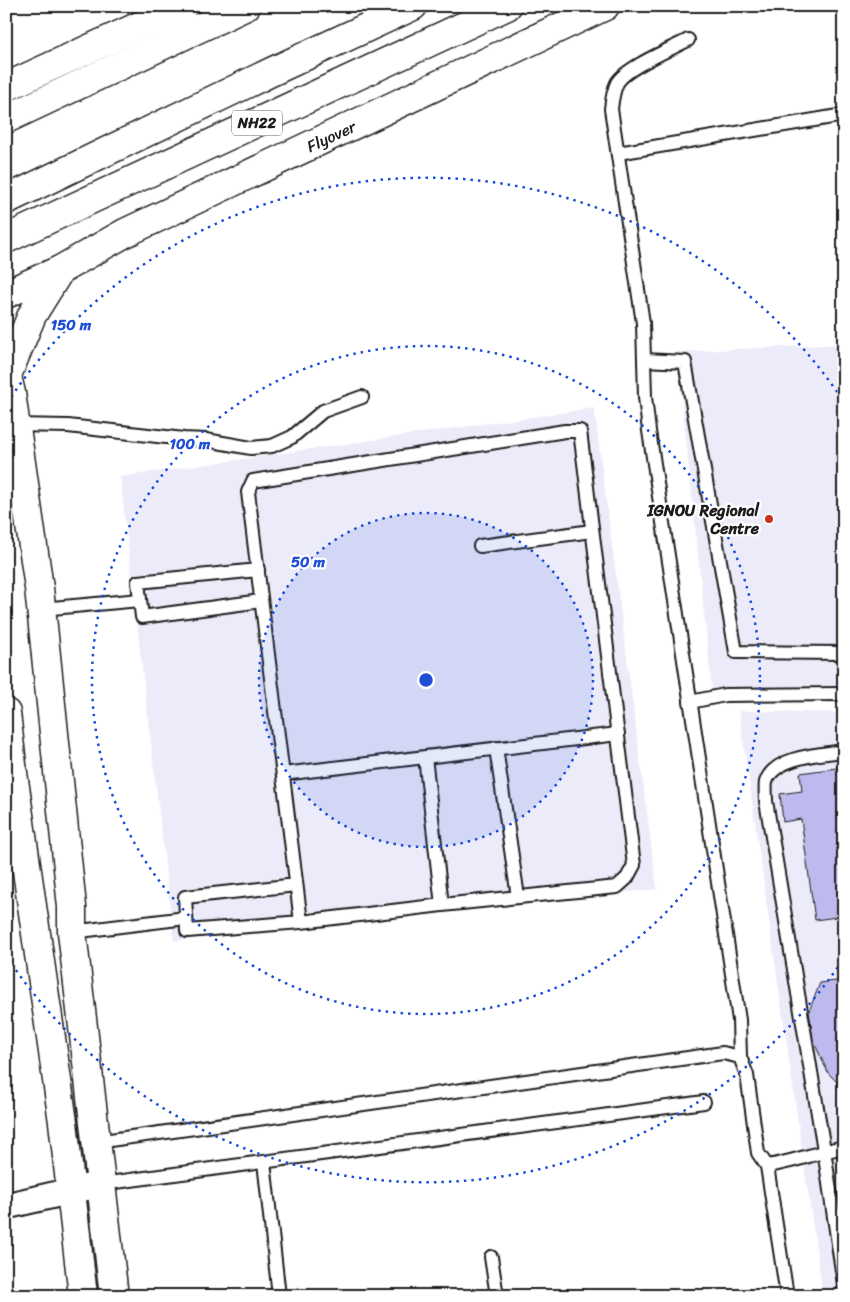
<svg xmlns="http://www.w3.org/2000/svg" width="850" height="1302" viewBox="0 0 850 1302" font-family="Sriracha,sans-serif">
  <style>
    .built { fill: #ebebfa }
    .building { fill: #bdbbed; stroke: #1c1c1c }
    .lines { fill: none; stroke-linecap: round; stroke-linejoin: round }
    .lane-casing { stroke: #1c1c1c; stroke-width: 16 }
    .street-casing { stroke: #1c1c1c; stroke-width: 29 }
    .primary-casing { stroke: #1c1c1c; stroke-width: 31 }
    .highway-casing { stroke: #1c1c1c; stroke-width: 31 }
    .lane { stroke: #fff; stroke-width: 12 }
    .street { stroke: #fff; stroke-width: 25 }
    .primary { stroke: #fff; stroke-width: 28 }
    .highway { stroke: #fff; stroke-width: 28 }
    .ring { fill: none; stroke: #1d4ed8; stroke-width: 2.5; stroke-dasharray: 2.5 5 }
    .poi-dot { fill: #c8321e; stroke: #fff; stroke-width: 2 }
    .labels { text-anchor: middle; stroke-width: 4.5; stroke-linejoin: round; paint-order: stroke }
    .shield { fill: #fff; stroke: #606060; stroke-width: 1 }
    .shield-label { font-size: 15px; font-weight: bold; fill: #1c1c1c }
    .street-label { font-size: 16px; fill: #1c1c1c; stroke: #fff }
    .poi-label { font-size: 16px; font-weight: bold; fill: #1c1c1c; stroke: #fff; text-anchor: end }
    .centre { fill: #1d4ed8; stroke: #fff; stroke-width: 2.5 }
    .ring-label { font-size: 15px; text-anchor: middle; font-weight: bold; fill: #1d4ed8; stroke: #fff; stroke-width: 4.5; stroke-linejoin: round; paint-order: stroke }
  </style>
  <rect width="100%" height="100%" fill="#fff"/>
  <filter id="ink" filterUnits="userSpaceOnUse"><feTurbulence type="fractalNoise" baseFrequency=".02" numOctaves="2"/><feDisplacementMap in="SourceGraphic" scale="10" xChannelSelector="R" yChannelSelector="G"/><feConvolveMatrix kernelMatrix="1 2 1 2 8 2 1 2 1" color-interpolation-filters="sRGB"/></filter>
  <g filter="url(#ink)">
    <!-- built -->
    <g class="built">
      <polygon points="844,344 844,686 712,690 677,352"/>
      <polygon points="594,408 657,889 174,941 120,477"/>
      <polygon points="739,711 844,713 844,1296 823,1296"/>
    </g>
    <!-- building -->
    <g class="building">
      <polygon points="844,767 844,916 815,920 801,819 783,822 780,794 802,791 800,773"/>
      <polygon points="844,980 844,1089 828,1073 813,1040 809,1011 820,983"/>
    </g>
    <g class="lines">
      <defs>
        <g id="lane">
          <path d="M688 40C671 49 625 68 617 83 613 91 612 100 611 109L643 323 645 397 649 431 739 1020 740 1057"/>
          <polyline points="618,153 844,115"/>
          <polyline points="644,360 685,362 736,652 844,653"/>
          <polyline points="14,425 68,426 184,439 206,440 251,448 272,446 292,437 323,411 362,397"/>
          <polyline points="480,546 592,531"/>
          <polyline points="258,570 138,582 142,617 261,601"/>
          <polyline points="41,609 140,600"/>
          <polyline points="690,702 725,695 844,694"/>
          <polyline points="496,748 518,897"/>
          <path d="M844 751C822 754 774 756 766 782 765 787 766 796 766 801L824 1150 844 1284"/>
          <polyline points="425,757 442,905"/>
          <polyline points="283,774 618,734"/>
          <polyline points="296,885 185,897 187,931 301,922 442,905 617,887 627,878 634,865 580,431 565,431 253,481 248,492 301,922"/>
          <polyline points="72,932 186,918"/>
          <path d="M96 1142 723 1053 740 1057 747 1075 758 1153 767 1166C793 1162 818 1152 844 1147"/>
          <polyline points="264,1162 279,1296"/>
          <polyline points="767,1166 787,1296"/>
          <polyline points="101,1184 704,1102"/>
          <polyline points="491,1257 497,1296"/>
        </g>
        <polyline id="street" points="6,1206 101,1184"/>
        <g id="primary">
          <polyline points="6,294 60,270 125,233 605,6"/>
          <polyline points="6,372 11,393 39,588 72,907 72,932 114,1296"/>
          <polyline points="7,375 32,315 60,270"/>
          <polyline points="6,713 13,773 63,1122 83,1296"/>
        </g>
        <g id="highway">
          <polyline points="6,87 183,6"/>
          <polyline points="6,119 246,6"/>
          <polyline points="6,200 271,72 413,6"/>
          <polyline points="6,239 507,6"/>
        </g>
      </defs>
      <!-- lane casing -->
      <use href="#lane" class="lane-casing"/>
      <!-- street casing -->
      <use href="#street" class="street-casing"/>
      <!-- primary casing -->
      <use href="#primary" class="primary-casing"/>
      <!-- highway casing -->
      <use href="#highway" class="highway-casing"/>
      <!-- lane -->
      <use href="#lane" class="lane"/>
      <!-- street -->
      <use href="#street" class="street"/>
      <!-- primary -->
      <use href="#primary" class="primary"/>
      <!-- highway -->
      <use href="#highway" class="highway"/>
    </g>
  </g>
  <!-- distance rings -->
  <circle cx="426" cy="680" r="167" fill="#1d4ed8" fill-opacity=".12"/>
  <g class="ring">
    <circle cx="426" cy="680" r="167"/>
    <circle cx="426" cy="680" r="334"/>
    <path d="M842 961A502 502 0 0 1 7 957M7 403A502 502 0 0 1 842 399"/>
  </g>
  <!-- markers -->
  <circle class="poi-dot" cx="769" cy="519" r="5"/>
  <g class="labels">
    <!-- shield labels -->
    <rect class="shield" x="232" y="110.5" width="50" height="25" rx="4"/>
    <g class="shield-label">
      <text x="257" y="128">NH22</text>
    </g>
    <!-- street labels -->
    <g class="street-label">
      <text transform="translate(331 136) rotate(-25)" y="6">Flyover</text>
    </g>
    <!-- poi labels -->
    <g class="poi-label">
      <text x="759" y="516">IGNOU Regional<tspan x="759" dy="18">Centre</tspan></text>
    </g>
  </g>
  <circle cx="426" cy="680" r="8" class="centre"/>
  <g class="ring-label">
    <text x="71" y="330">150 m</text>
    <text x="190" y="449">100 m</text>
    <text x="308" y="567">50 m</text>
  </g>
  <!-- margin -->
  <rect width="850" height="1302" fill="none" stroke="#fff" stroke-width="25"/>
  <rect x="12" y="12" width="825" height="1277" fill="none" stroke="#1c1c1c" stroke-width="2" filter="url(#ink)"/>
</svg>
